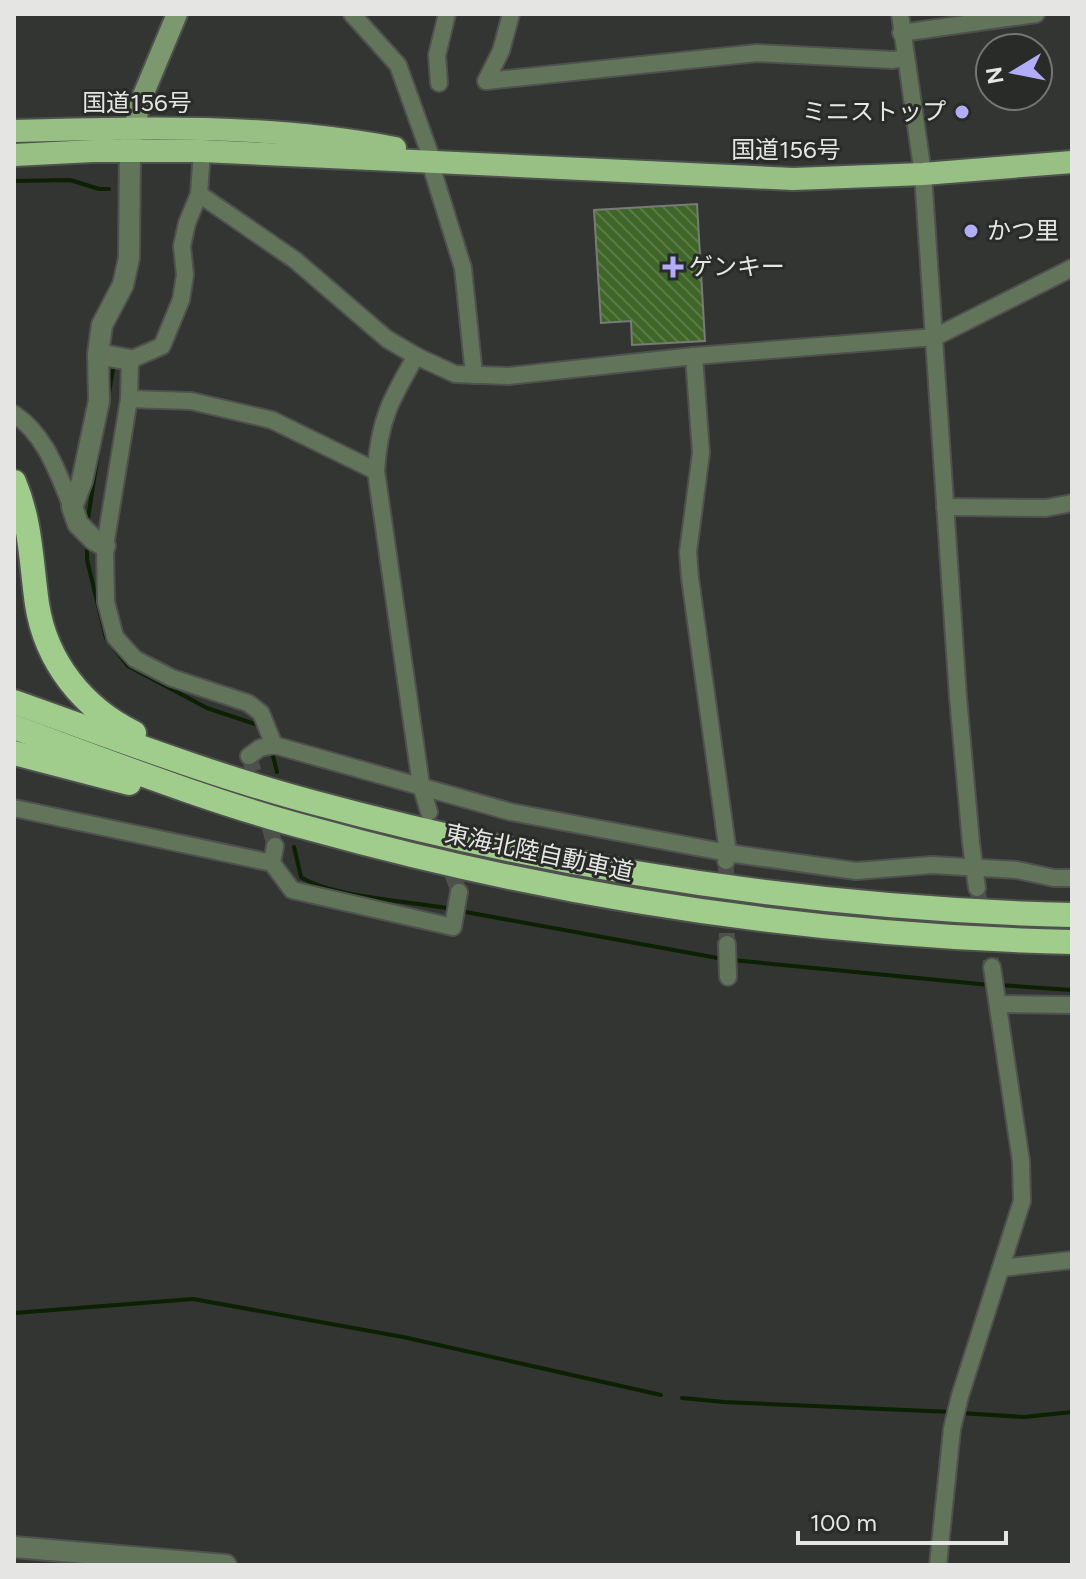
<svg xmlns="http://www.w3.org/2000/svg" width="1086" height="1579" viewBox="0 0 1086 1579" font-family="Figtree,'Noto Sans JP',sans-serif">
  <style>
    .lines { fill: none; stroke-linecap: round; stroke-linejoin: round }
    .stream { stroke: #0c2002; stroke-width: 4 }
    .building { fill: url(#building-back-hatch); stroke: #787b77; stroke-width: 2 }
    .minor-tunnel { stroke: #4d504c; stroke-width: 16; stroke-dasharray: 16 8; stroke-linecap: butt }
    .minor-casing { stroke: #4f514e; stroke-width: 20 }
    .tertiary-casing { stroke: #4f514e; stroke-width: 24 }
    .secondary-casing { stroke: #4f514e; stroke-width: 24 }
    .trunk-casing { stroke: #4f514e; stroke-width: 26 }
    .motorway-casing { stroke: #4f514e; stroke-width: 28 }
    .minor { stroke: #62755a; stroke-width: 16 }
    .tertiary { stroke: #62755a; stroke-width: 20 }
    .secondary { stroke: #7c986e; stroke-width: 20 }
    .trunk { stroke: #98c084; stroke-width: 22 }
    .motorway { stroke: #a0cd8b; stroke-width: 24 }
    .poi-dot { fill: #b1adfa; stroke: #282b27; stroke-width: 3 }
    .labels { text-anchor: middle; stroke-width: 6; stroke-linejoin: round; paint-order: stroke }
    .street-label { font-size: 24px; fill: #e5e6e4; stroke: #282b27 }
    .poi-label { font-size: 24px; fill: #e5e6e4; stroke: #282b27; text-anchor: start }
  </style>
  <defs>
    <pattern id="building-back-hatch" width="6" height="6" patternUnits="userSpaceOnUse" patternTransform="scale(2)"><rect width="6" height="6" fill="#3f6628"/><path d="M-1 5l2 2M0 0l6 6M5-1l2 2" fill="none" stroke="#5b7c47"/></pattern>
  </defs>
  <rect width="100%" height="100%" fill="#323531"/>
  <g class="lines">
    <!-- stream -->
    <g class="stream">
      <polyline points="14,181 70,180 99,189 109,189"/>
      <polyline points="108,399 113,369"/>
      <polyline points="87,525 99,447"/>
      <polyline points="87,549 87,560 106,638 128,666 207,708 261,726"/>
      <polyline points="271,748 277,772"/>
      <path d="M294 847 301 877C330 897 414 902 452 909"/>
      <polyline points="460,911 723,959"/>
      <polyline points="732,960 990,985"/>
      <polyline points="999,985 1072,990"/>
      <polyline points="14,1313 193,1299 403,1337 661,1395"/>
      <polyline points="682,1398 724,1402 951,1412"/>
      <polyline points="960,1413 1024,1417 1072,1412"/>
    </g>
  </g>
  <!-- building -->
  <polygon class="building" points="697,204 705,341 632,345 631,321 601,323 594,210"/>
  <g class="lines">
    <!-- minor-tunnel -->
    <g class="minor-tunnel">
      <polyline points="249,756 275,846"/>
      <polyline points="435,828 459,892"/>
      <polyline points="726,861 727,944"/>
      <polyline points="977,888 992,967"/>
    </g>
    <defs>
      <g id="minor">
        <polyline points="352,14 398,65 430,154"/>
        <polyline points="900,14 923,174 958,697 971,843 977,888"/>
        <polyline points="901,33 1036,14"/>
        <polyline points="486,81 757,53 893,60 904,58"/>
        <polyline points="486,81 501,51 511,14"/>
        <polyline points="439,83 437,55 447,14"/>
        <polyline points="202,151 199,194 187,223 182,246 185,275 181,300 162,346 130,360 129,399 105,546 106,602 115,637 135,659 172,678 248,703 261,713 274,745"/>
        <polyline points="430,162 463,268 474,375"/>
        <polyline points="199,194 295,260 387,339 416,356 455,374 508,376 694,356 935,337 1072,268"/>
        <path d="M416 356C391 399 379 420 376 471L421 785 429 812"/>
        <polyline points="694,356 701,453 688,552 690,578 728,853 726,861"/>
        <polyline points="129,399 191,401 272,420 376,471"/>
        <path d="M14 414C46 435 58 474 72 507"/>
        <polyline points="945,507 1046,508 1072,503"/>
        <polyline points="249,756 260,748 274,745 511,812 728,853 856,871 932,865 1017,870 1054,878 1072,878"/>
        <polyline points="14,808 272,863 292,890 453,927 459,892"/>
        <polyline points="272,863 275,846"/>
        <polyline points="727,944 728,977"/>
        <polyline points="998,1004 1072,1005"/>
        <polyline points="1001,1268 1072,1260"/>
        <polyline points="938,1565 952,1429 960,1396 1022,1201 1021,1161 992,967"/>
      </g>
      <g id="tertiary">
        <polyline points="98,354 130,360"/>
        <polyline points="105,546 94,540 78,524 72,507 82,481 99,401 98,354 102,325 123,285 129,258 130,150"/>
        <polyline points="14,1547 226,1565"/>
      </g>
      <polyline id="secondary" points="131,142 141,100 177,14"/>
      <g id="trunk">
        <path d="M14 131C141 127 269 124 395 148"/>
        <polyline points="14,155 93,151 202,151 793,179 923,174 1072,162"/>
      </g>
      <g id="motorway">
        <path d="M14 482C31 522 31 562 37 604 46 662 83 708 134 733"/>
        <path d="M14 702C113 737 211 775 312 802 559 869 816 909 1072 915"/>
        <path d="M14 727C112 763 211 802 312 829 560 898 815 936 1072 942"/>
        <polyline points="14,753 129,783"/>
      </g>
    </defs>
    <!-- minor casing -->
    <use href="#minor" class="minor-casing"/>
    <!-- tertiary casing -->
    <use href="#tertiary" class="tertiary-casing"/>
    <!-- secondary casing -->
    <use href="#secondary" class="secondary-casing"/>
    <!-- trunk casing -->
    <use href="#trunk" class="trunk-casing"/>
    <!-- motorway casing -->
    <use href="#motorway" class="motorway-casing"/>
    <!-- minor -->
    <use href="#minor" class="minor"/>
    <!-- tertiary -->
    <use href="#tertiary" class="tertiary"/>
    <!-- secondary -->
    <use href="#secondary" class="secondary"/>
    <!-- trunk -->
    <use href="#trunk" class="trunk"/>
    <!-- motorway -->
    <use href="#motorway" class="motorway"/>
  </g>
  <!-- markers -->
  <g class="poi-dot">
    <circle cx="962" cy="112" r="8"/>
    <circle cx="971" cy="231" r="8"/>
    <path d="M669 255h8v8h8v8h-8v8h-8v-8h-8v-8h8z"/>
  </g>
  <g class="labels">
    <!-- street labels -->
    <g class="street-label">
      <text x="137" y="111">国道156号</text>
      <text x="786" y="158">国道156号</text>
      <text transform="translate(539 853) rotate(12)" y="8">東海北陸自動車道</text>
    </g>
    <!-- poi labels -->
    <g class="poi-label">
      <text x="946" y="120" text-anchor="end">ミニストップ</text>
      <text x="987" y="239">かつ里</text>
      <text x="689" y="275">ゲンキー</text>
    </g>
  </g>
  <!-- border -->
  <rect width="1086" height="1579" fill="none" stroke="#e5e6e4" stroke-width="32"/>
  <!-- north arrow -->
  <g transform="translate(1014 72) rotate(260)"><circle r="38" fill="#282b27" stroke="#747673" stroke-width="2"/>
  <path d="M0-6L14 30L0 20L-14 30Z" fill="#b1adfa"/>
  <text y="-12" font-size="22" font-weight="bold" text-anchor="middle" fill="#e5e6e4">N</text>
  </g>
  <!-- scale -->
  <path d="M798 1531v12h208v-12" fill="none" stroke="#e5e6e4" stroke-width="4"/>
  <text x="810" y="1531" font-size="24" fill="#e5e6e4" stroke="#282b27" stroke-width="6" paint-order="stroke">100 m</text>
</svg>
